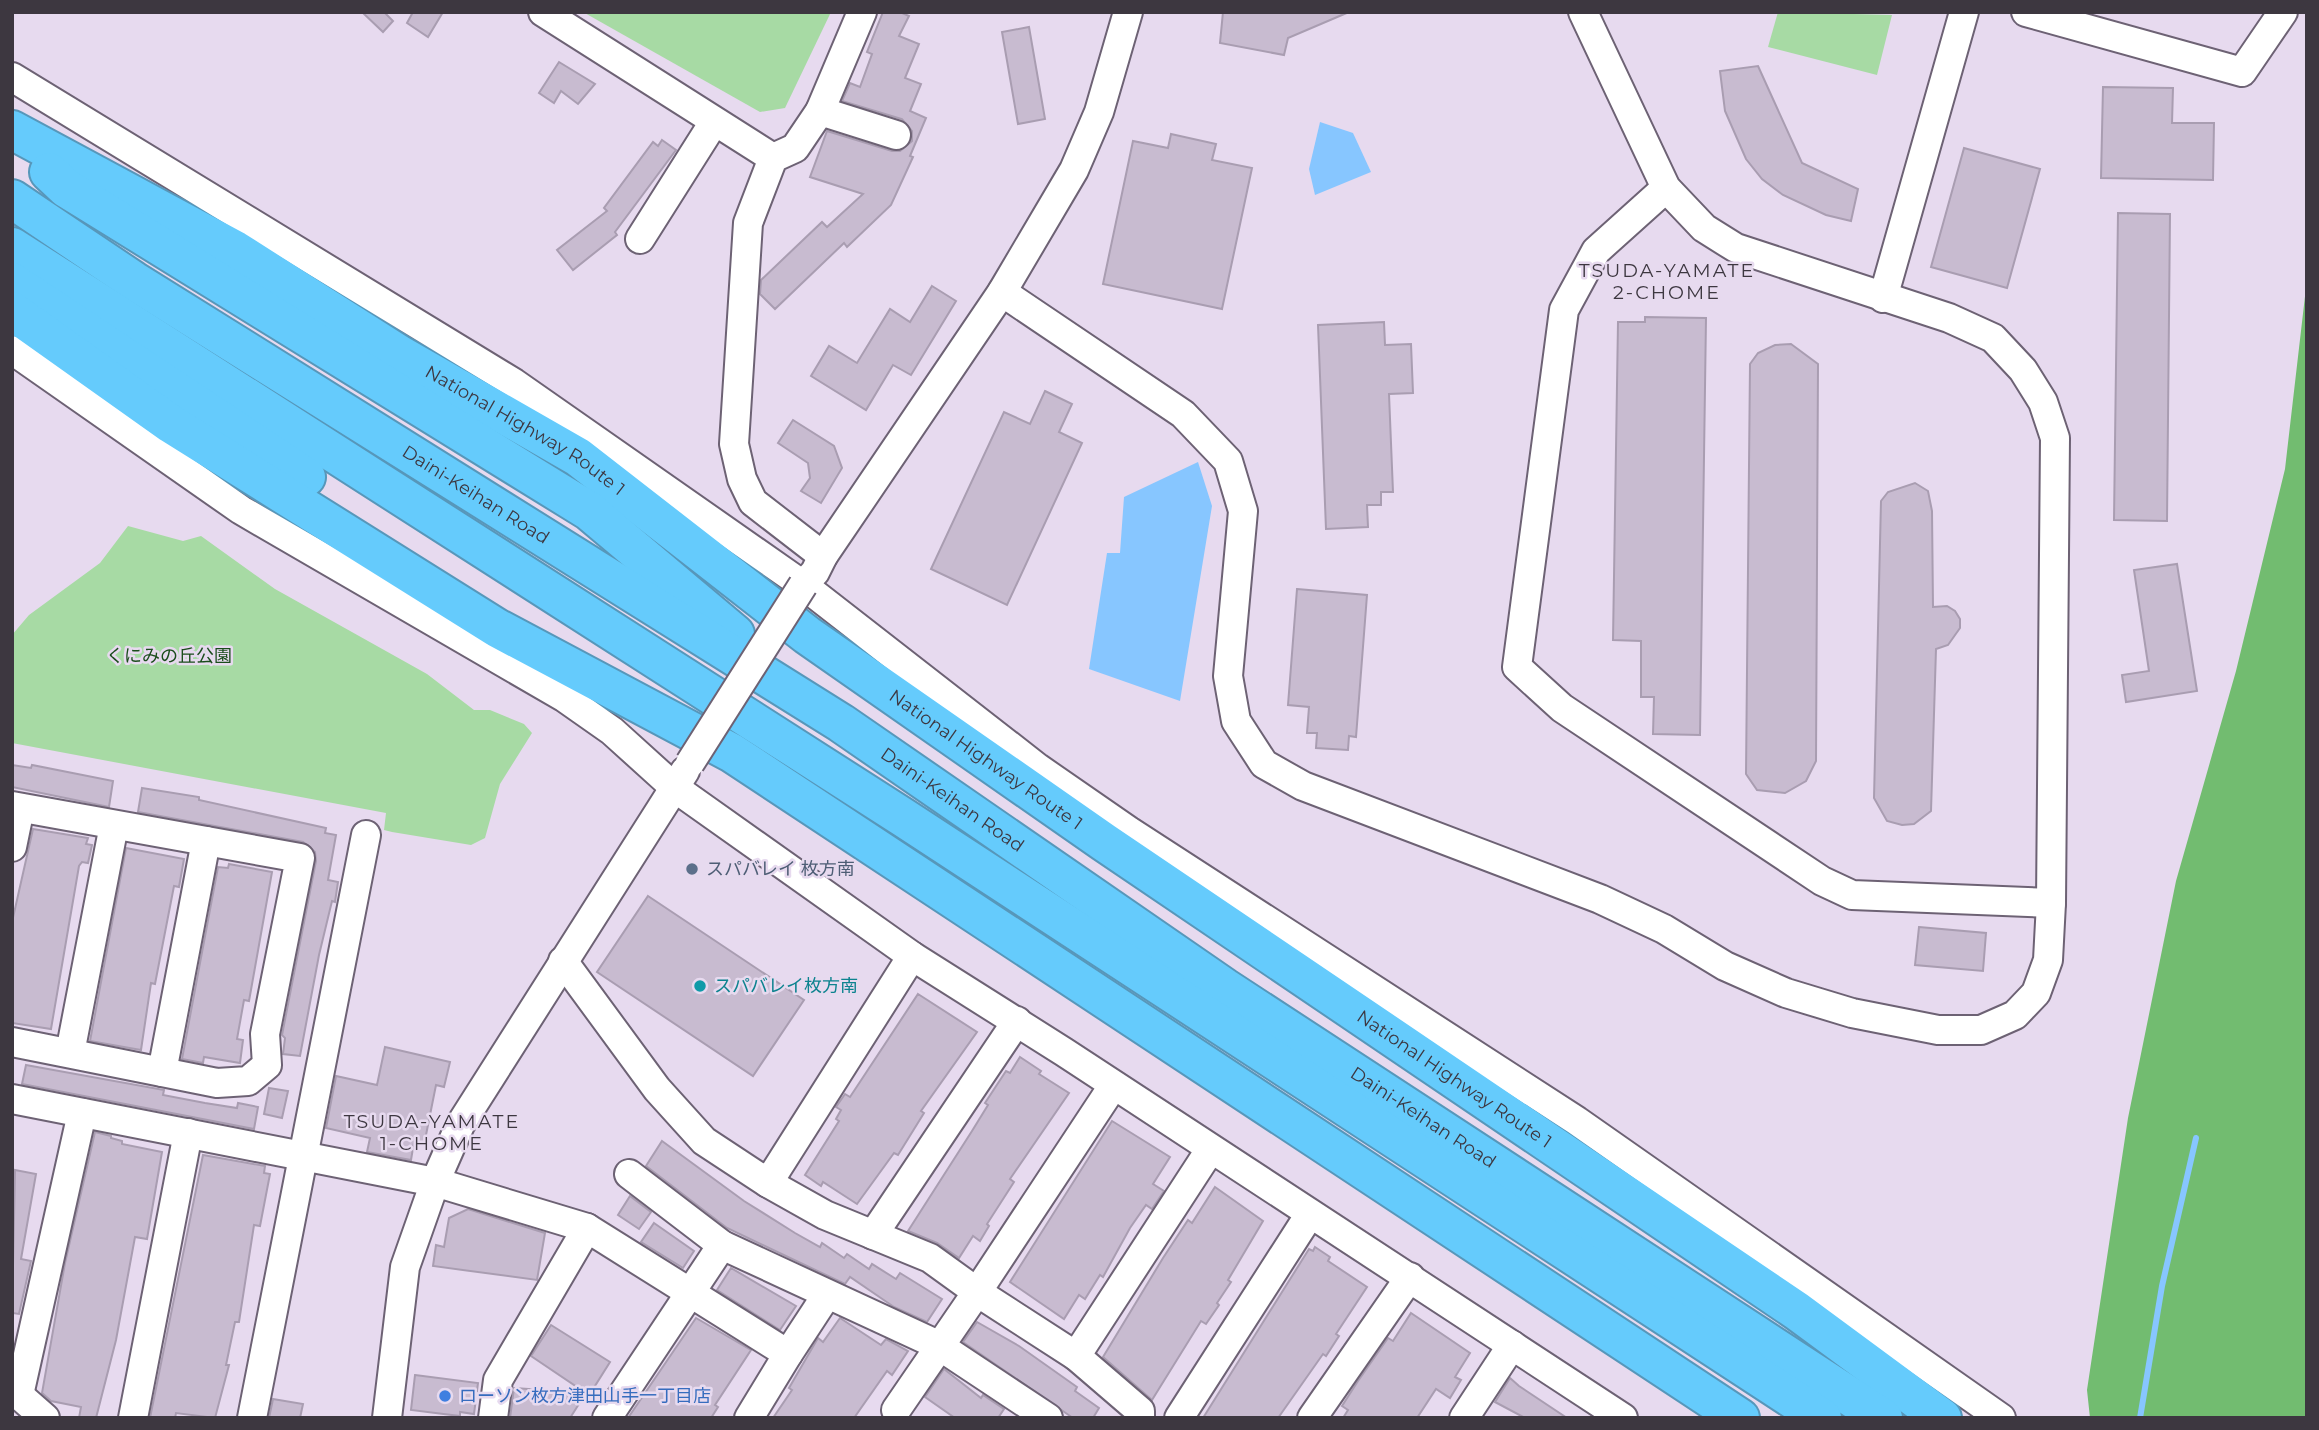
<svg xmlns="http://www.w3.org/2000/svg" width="2319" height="1430" viewBox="0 0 2319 1430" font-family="Montserrat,'Noto Sans JP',sans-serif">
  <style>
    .green { fill: #a7daa4 }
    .forest { fill: #72bc70 }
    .water { fill: #87c6ff }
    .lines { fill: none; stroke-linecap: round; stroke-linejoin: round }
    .stream { stroke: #87c6ff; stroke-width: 6 }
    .building { fill: #c8bbd0; stroke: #a99db1; stroke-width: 2 }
    .minor-casing { stroke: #6d6274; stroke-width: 32 }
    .highway-casing { stroke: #5797ba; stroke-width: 42 }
    .minor { stroke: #fff; stroke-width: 28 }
    .highway { stroke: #65cbfc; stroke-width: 38 }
    .minor-bridge-casing { stroke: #6d6274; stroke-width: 32; stroke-linecap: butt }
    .minor-bridge { stroke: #fff; stroke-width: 28 }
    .service-dot { fill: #5c6f8a; stroke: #e7daef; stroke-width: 2.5 }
    .culture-dot { fill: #0f9aa8; stroke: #e7daef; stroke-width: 2.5 }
    .shop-dot { fill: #3f7fe0; stroke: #e7daef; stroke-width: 2.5 }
    .labels { text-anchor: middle; stroke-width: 5; stroke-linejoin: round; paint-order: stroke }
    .street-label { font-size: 18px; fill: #3d3740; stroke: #e7daef }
    .park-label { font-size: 18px; fill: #1a4d1b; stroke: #e7daef }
    .service-label { font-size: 18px; fill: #4e5e75; stroke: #e7daef; text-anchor: start }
    .culture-label { font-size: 18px; fill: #0d838f; stroke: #e7daef; text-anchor: start }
    .shop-label { font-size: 18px; fill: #366cbe; stroke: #e7daef; text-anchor: start }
    .neighbourhood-label { font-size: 19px; letter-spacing: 2px; fill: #3d3740; stroke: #e7daef }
  </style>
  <rect width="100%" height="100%" fill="#e7daef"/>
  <!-- green -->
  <g class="green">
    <polygon points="583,12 831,12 785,108 760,112"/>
    <polygon points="1778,12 1892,15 1877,75 1768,47"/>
    <polygon points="128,526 183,541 201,536 275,589 427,674 474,710 490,710 524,724 532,733 500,784 485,838 471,845 392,832 384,830 386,813 12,743 12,635 29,615 100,563"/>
  </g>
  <!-- forest -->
  <polygon class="forest" points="2307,279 2307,1418 2090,1418 2087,1390 2128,1118 2176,881 2236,671 2285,469"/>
  <!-- water -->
  <g class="water">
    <polygon points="1320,122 1353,133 1371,172 1315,195 1309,169"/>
    <polygon points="1198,462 1212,506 1180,701 1089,669 1107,553 1120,553 1124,497"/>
  </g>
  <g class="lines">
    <!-- stream -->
    <polyline class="stream" points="2140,1418 2162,1286 2196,1138"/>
  </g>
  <!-- building -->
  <g class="building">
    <polygon points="362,12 384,12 393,21 383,32"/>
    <polygon points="413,12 443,12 428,37 407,23"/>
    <polygon points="883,12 900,12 909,16 899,36 919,44 905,78 921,84 910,111 926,118 910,156 913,157 891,205 847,247 844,243 775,309 760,294 761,280 822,222 827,227 863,194 810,177 827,131 892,151 900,151 912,141 912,131 902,119 842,101 850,83 860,87 872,54 867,52"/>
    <polygon points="1223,12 1349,12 1288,38 1284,55 1220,43"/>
    <polygon points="1029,27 1045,119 1018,124 1002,32"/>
    <polygon points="559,62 595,84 578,104 561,91 554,103 539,93"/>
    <polygon points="1758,66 1802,163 1858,189 1851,221 1826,215 1783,195 1762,179 1746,159 1725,111 1720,71"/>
    <polygon points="2103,87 2173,88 2172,123 2214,123 2213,180 2101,178"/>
    <polygon points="1171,134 1216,144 1212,160 1252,168 1222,309 1103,284 1133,141 1168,148"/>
    <polygon points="662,140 676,150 615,232 617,235 573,270 557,250 607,211 604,208 653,142 658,146"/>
    <polygon points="1964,148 2040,169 2007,288 1931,267"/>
    <polygon points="2118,213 2170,214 2167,521 2114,520"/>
    <polygon points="932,286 956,301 911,375 893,365 866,410 811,376 829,346 857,363 890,309 910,322"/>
    <polygon points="1645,317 1706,318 1700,735 1653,734 1654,697 1641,697 1641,641 1613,640 1618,322 1645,322"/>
    <polygon points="1384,322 1385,345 1411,344 1413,393 1389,394 1393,492 1381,492 1381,505 1367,505 1368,527 1326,529 1318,325"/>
    <polygon points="1791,344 1818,364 1816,761 1806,781 1785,793 1757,790 1746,774 1750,364 1758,353 1775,345"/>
    <polygon points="1045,391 1072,404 1059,432 1082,443 1007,605 931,569 1004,412 1030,424"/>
    <polygon points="793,420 834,446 842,468 821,503 801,491 810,478 808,463 778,443"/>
    <polygon points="1915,483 1928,491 1932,511 1933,607 1947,606 1955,611 1960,619 1960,628 1948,645 1936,649 1931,811 1914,824 1902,825 1887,821 1874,798 1881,501 1888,492"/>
    <polygon points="2177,564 2197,691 2126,702 2122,675 2149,671 2134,570"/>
    <polygon points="1297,589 1367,595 1356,737 1349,736 1348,750 1316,748 1317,733 1307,733 1309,707 1288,705"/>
    <polygon points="12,765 31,768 32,765 113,781 109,807 12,787"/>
    <polygon points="142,788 199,797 199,800 326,828 325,833 336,835 328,880 338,882 335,902 332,901 319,955 300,1056 283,1054 285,1038 282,1035 316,861 315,852 303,842 138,812"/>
    <polygon points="33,829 88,838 86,844 92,845 88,863 82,862 79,866 51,1029 12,1023 12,922"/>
    <polygon points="126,848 184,859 179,887 174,886 155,984 151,983 141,1050 90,1041"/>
    <polygon points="229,864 272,872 249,1001 244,1000 237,1039 243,1040 240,1063 204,1057 203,1063 182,1059 218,867 228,868"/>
    <polygon points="648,896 804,1000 753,1076 597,972"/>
    <polygon points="1919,927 1986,933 1983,971 1915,965"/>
    <polygon points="918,994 977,1032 921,1111 924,1113 898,1155 894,1153 857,1204 823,1182 821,1186 805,1175 839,1121 836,1119 841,1110 836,1107 845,1094 850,1097"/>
    <polygon points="385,1047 450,1062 444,1087 436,1085 424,1145 414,1142 411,1160 367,1152 370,1138 326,1128 336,1076 377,1085"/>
    <polygon points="1020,1057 1041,1071 1039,1074 1069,1093 1010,1179 1014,1182 987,1224 989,1226 980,1241 973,1236 959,1258 937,1243 908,1231 972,1131 988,1105 985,1103 1006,1071 1010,1073"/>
    <polygon points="26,1065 164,1090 163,1095 205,1103 237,1108 238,1103 258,1107 254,1129 22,1084"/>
    <polygon points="269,1088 288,1091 282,1118 264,1114"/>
    <polygon points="1112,1121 1170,1157 1153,1184 1164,1191 1152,1209 1146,1205 1130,1228 1103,1277 1100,1275 1085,1299 1079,1295 1064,1319 1010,1282"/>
    <polygon points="95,1132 111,1136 111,1138 122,1141 122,1144 162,1152 147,1239 135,1237 116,1340 96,1418 79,1418 81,1407 51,1401 42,1393 65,1263"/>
    <polygon points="662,1141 744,1201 795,1233 820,1247 822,1243 844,1258 847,1254 869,1269 872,1264 896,1279 900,1273 942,1299 927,1322 894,1307 850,1277 845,1284 727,1228 646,1166"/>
    <polygon points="203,1155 265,1166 264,1173 270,1174 260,1226 254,1225 239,1322 235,1322 226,1365 229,1365 215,1418 176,1413 175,1418 150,1418"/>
    <polygon points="15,1170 36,1174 21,1259 31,1261 19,1314 12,1313"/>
    <polygon points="1215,1187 1263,1221 1228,1280 1231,1282 1217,1303 1219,1305 1206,1324 1201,1321 1152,1400 1103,1357 1163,1258 1188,1220 1192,1223"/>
    <polygon points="630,1196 651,1212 639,1229 618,1215"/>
    <polygon points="468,1209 545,1233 537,1280 433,1266 436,1245 444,1247 449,1218"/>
    <polygon points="654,1223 694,1251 683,1268 641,1242"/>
    <polygon points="1315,1247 1330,1257 1328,1261 1367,1287 1336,1334 1339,1336 1326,1356 1323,1354 1278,1418 1203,1418 1309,1249 1313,1251"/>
    <polygon points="731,1268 796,1306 780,1330 717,1290"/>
    <polygon points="1411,1313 1470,1353 1455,1377 1461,1380 1450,1398 1436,1389 1417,1418 1343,1418 1348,1410 1342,1406 1358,1381 1388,1338 1393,1341"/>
    <polygon points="696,1318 751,1350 715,1405 718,1407 711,1418 628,1418"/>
    <polygon points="840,1318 881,1345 886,1339 908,1351 892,1375 887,1371 854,1418 773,1418 792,1390 789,1388 818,1338 823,1342"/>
    <polygon points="977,1322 1019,1346 1077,1387 1075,1391 1099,1408 1093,1418 1073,1418 963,1342"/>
    <polygon points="551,1325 610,1362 593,1389 590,1387 586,1393 531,1356"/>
    <polygon points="944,1369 981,1398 983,1395 1004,1409 998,1418 955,1418 925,1397"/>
    <polygon points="415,1375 478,1383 474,1414 460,1412 460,1416 411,1410"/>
    <polygon points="1510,1378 1519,1386 1567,1418 1525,1418 1495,1402"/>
    <polygon points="514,1388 586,1393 570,1418 510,1418"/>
    <polygon points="273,1399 303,1404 300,1418 269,1418"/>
  </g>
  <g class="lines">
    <defs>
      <g id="minor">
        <polyline points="543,12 773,158"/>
        <polyline points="2026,12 2242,72 2283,12"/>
        <polyline points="12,77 514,383 803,585 1038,768 1129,831 1577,1121 2001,1418"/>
        <polyline points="820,111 896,135"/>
        <polyline points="1666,188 1596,251 1564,310 1517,667 1562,708 1822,881 1852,895 2051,903"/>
        <polyline points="640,239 714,122"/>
        <polyline points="1002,292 1183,414 1228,461 1243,511 1228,676 1236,721 1264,764 1303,786 1600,899 1664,929 1725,966 1786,993 1852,1013 1938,1030 1981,1030 2015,1015 2036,993 2048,960 2051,903 2055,438 2043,402 2023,370 1993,338 1949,318 1736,248 1704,228 1666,188 1583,12"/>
        <polyline points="1883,298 1964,12"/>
        <polyline points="12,350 241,510 565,698 612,731 675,788 912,956 1064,1052 1623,1418"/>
        <polyline points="823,556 753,502 742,479 734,444 748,223 773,158 795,148 820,111 862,12"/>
        <polyline points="803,585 815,572 823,556 1002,292 1074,170 1099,112 1128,12"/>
        <polyline points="12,806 300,858 265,1034 267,1065 248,1081 217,1083 12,1042"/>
        <polyline points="12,847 20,808"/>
        <polyline points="563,961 657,1089 704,1141 768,1183 825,1215 930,1258 977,1292 896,1410"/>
        <polyline points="70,1053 114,825"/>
        <polyline points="162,1072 206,841"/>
        <polyline points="1113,1086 977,1292 1076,1356 1210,1150"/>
        <polyline points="12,1099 435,1182 587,1228 788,1354 749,1418"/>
        <polyline points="629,1174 722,1245 938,1345 1048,1418"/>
        <polyline points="768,1183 912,956"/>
        <polyline points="873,1235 1017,1021"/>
        <polyline points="788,1354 826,1296"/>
        <polyline points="1076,1356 1140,1411 1140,1418"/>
        <polyline points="12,1389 45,1418"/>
        <polyline points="19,1395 82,1113"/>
        <polyline points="133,1418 188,1133"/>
        <polyline points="252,1418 366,835"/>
        <polyline points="387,1418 405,1267 435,1182 460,1125 685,771"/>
        <polyline points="493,1418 498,1380 587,1228"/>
        <polyline points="607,1418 722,1245"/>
        <polyline points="1179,1418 1310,1214"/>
        <polyline points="1312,1418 1410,1277"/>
        <polyline points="1464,1418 1512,1345"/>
      </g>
      <g id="highway">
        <path id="s1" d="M12 130 235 250 400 355 578 457 807 635 1104 842 1797 1311 1942 1418"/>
        <polyline points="49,172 66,188 589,511 735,634"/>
        <path id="s2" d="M12 199 134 281 841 723 1225 988 1883 1418"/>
        <polyline points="12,247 904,818 1822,1418"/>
        <polyline points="12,282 306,477"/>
        <polyline points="12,311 171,424 497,628 732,753 1740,1418"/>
      </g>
    </defs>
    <!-- minor casing -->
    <use href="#minor" class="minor-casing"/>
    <!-- highway casing -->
    <use href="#highway" class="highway-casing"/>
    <!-- minor -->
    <use href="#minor" class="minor"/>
    <!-- highway -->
    <use href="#highway" class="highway"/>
    <defs>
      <polyline id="minor-bridge" points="690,763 803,585"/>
    </defs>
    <!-- minor-bridge casing -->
    <use href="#minor-bridge" class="minor-bridge-casing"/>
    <!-- minor-bridge -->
    <use href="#minor-bridge" class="minor-bridge"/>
  </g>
  <!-- markers -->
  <circle class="service-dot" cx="692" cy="869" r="7"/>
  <circle class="culture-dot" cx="700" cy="986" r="7"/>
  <circle class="shop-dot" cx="445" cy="1396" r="7"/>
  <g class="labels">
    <!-- street labels -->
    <g class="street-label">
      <text dy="6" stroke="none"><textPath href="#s1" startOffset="595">National Highway Route 1</textPath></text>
      <text dy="6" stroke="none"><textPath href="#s2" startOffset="550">Daini-Keihan Road</textPath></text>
      <text dy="6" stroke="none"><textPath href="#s1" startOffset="1162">National Highway Route 1</textPath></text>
      <text dy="6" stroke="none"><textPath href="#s2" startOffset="1116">Daini-Keihan Road</textPath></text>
      <text dy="6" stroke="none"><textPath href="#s1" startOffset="1729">National Highway Route 1</textPath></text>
      <text dy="6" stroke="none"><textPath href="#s2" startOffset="1684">Daini-Keihan Road</textPath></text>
    </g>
    <!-- park labels -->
    <g class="park-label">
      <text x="169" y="662">くにみの丘公園</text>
    </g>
    <!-- service labels -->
    <g class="service-label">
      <text x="706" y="875">スパバレイ 枚方南</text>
    </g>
    <!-- culture labels -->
    <g class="culture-label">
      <text x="714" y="992">スパバレイ枚方南</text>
    </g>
    <!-- shop labels -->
    <g class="shop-label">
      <text x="459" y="1402">ローソン枚方津田山手一丁目店</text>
    </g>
    <!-- neighbourhood labels -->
    <g class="neighbourhood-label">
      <text x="1667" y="277">TSUDA-YAMATE<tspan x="1667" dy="22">2-CHOME</tspan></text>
      <text x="432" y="1128">TSUDA-YAMATE<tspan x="432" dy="22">1-CHOME</tspan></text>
    </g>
  </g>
  <!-- border -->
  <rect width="2319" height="1430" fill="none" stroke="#3d3740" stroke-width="28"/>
</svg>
